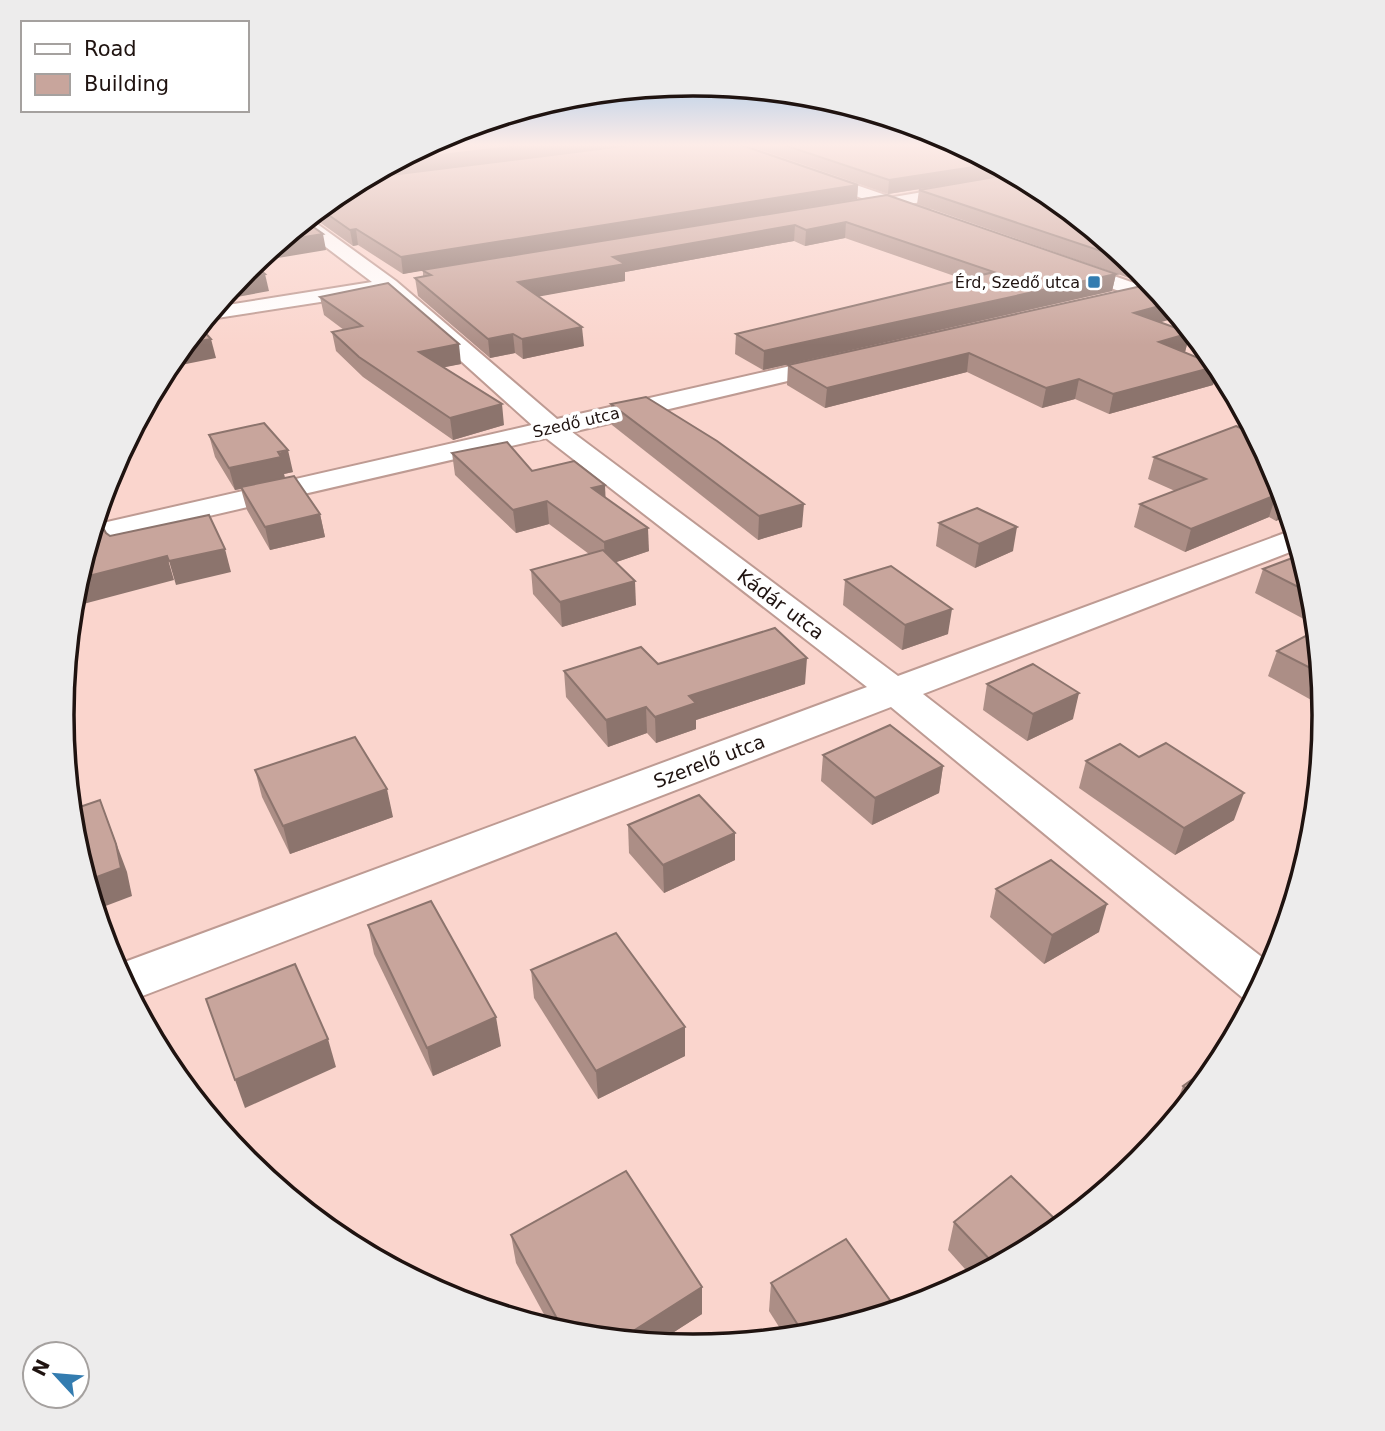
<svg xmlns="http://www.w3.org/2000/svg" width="1385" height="1431" viewBox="0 0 1385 1431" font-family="'DejaVu Sans',sans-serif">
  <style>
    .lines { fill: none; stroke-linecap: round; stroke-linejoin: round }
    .minor-casing { stroke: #be9b93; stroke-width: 4 }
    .secondary-casing { stroke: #be9b93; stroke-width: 4 }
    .minor { fill: #fff; fill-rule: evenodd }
    .secondary { fill: #fff; fill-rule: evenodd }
    .wall { fill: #ac8e86 }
    .shaded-wall { fill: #8c746d }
    .building { fill: #c8a59c; stroke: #8c746d; stroke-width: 2 }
    .poi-dot { fill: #337cb0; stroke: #fff; stroke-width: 2.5 }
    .labels { text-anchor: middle; stroke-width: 7; stroke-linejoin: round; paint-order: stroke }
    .far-poi-label { font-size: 16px; fill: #1f1310; stroke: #fff; text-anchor: end }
    .far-street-label { font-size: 16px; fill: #1f1310; stroke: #fff }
    .street-label { font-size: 19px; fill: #1f1310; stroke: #fff }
    .rim { fill: none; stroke: #1f1310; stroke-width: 3.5 }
  </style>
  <rect width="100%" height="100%" fill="#fad5cd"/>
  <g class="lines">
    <defs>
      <g id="minor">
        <polygon points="1016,176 1029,183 853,214 845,209 853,204"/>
        <polygon points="309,218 396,281 557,419 839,355 847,357 851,362 847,367 572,432 898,676 1293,530 1298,549 923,694 1272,965 1252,1001 1243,998 891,707 132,1000 114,966 867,687 546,438 88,544 94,525 532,425 381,289 372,294 204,320 215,307 372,282 298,226"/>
      </g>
      <g id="secondary">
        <polygon points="720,145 739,145 929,210 932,214 923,219 917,218 722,148"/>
        <polygon points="1065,259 1157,291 1169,306 1158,305 1058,269 1055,265 1058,261"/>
      </g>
    </defs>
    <!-- minor casing -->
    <use href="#minor" class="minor-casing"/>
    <!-- secondary casing -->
    <use href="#secondary" class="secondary-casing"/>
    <!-- minor -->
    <use href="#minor" class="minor"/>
    <!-- secondary -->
    <use href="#secondary" class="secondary"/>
  </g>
  <!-- wall -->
  <g class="wall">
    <polygon points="746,145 957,145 1044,191 1139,269 1167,304 1160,323 1190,333 1185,352 1218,366 1218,367 1213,385 1109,414 1075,399 1042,408 967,372 825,408 787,385 788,365 1149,285 917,204 919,190 973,181 888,194"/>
    <polygon points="858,185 857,199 887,195 1116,274 1112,291 763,370 735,354 736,334 963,279 845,238 805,246 794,241 625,272 625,281 538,296 584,346 523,359 515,353 490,358 418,296 415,278 423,276 423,270 403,274 358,245 353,246 311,216 342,190"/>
    <polygon points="320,297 461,364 443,367 504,425 453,440 363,377 336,351 332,332 344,330 324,315"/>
    <polygon points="611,404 802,527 758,540 612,425"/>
    <polygon points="1247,431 1276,474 1288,515 1276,521 1269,517 1185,552 1134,527 1140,504 1175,491 1148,479 1154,457"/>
    <polygon points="209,435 293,472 284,474 285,478 320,514 325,537 270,550 247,510 241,489 235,490 215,457"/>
    <polygon points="452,453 532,471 605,485 605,498 649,551 616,562 636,605 562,627 533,594 531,570 589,554 549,524 516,533 455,475"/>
    <polygon points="939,523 1013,551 975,568 936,546"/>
    <polygon points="1263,569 1312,593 1315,625 1255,593"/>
    <polygon points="845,580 948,634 902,650 843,605"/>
    <polygon points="1315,631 1323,705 1322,706 1268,676 1277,651"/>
    <polygon points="658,664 805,684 696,720 696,729 656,743 647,733 608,747 566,697 564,671"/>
    <polygon points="987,684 1073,719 1027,741 983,710"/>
    <polygon points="823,755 943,766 939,793 872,825 821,781"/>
    <polygon points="1086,761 1234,820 1175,855 1079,788"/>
    <polygon points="255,770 393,817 290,854 262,797"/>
    <polygon points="628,825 735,860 664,893 629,853"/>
    <polygon points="996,889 1099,932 1044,964 990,917"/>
    <polygon points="368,925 501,1046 433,1076 374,954"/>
    <polygon points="531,970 685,1056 598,1099 534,998"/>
    <polygon points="1217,1067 1175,1117 1172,1114 1183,1086"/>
    <polygon points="954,1222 1043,1241 973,1278 948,1250"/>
    <polygon points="511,1235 702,1314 657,1343 569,1335 552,1329 516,1263"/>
    <polygon points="771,1283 815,1335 786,1338 769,1311"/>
  </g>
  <!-- shaded-wall -->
  <g class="shaded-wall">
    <polygon points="525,145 631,145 366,178 400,160"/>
    <polygon points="993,164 1013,174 888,194 889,180"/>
    <polygon points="858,185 857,199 403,274 401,257"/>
    <polygon points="846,222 845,238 805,246 806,230"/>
    <polygon points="795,225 794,241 625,272 625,281 520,300 518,282 613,257"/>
    <polygon points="356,229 358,245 353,246 350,230"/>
    <polygon points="323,234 326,250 254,262 280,241"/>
    <polygon points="265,274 269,291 221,300 239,278"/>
    <polygon points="1116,274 1112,291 763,370 764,351"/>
    <polygon points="1167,304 1179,317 1130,331 1134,313"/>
    <polygon points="582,327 584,346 523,359 522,339"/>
    <polygon points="1190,333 1185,352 1159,342"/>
    <polygon points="513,334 515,353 490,358 488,339"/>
    <polygon points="211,339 216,358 166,368 184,344"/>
    <polygon points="459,344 461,364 421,372 419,352"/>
    <polygon points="969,353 967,372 825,408 827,388"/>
    <polygon points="1218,366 1213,385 1109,414 1113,394"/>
    <polygon points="1079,379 1075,399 1042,408 1046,388"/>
    <polygon points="502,404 504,425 453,440 450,418"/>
    <polygon points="288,450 293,472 284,474 285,479 235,490 229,468"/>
    <polygon points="605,485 606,508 592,488"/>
    <polygon points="1276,495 1269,517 1185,552 1191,529"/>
    <polygon points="1283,499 1288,515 1276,521"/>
    <polygon points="547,501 549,524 516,533 513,510"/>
    <polygon points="804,504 802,527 758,540 759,516"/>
    <polygon points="320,514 325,537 270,550 265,527"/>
    <polygon points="1017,527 1013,551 975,568 979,544"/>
    <polygon points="648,528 649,551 605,566 604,542"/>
    <polygon points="225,549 231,572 176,585 169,561"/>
    <polygon points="167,556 174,580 72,607 73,592 77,579"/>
    <polygon points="635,581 636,605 562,627 560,602"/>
    <polygon points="952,609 948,634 902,650 905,625"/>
    <polygon points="807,658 805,684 696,720 696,729 656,743 655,717 689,696"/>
    <polygon points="1079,693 1073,719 1027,741 1033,714"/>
    <polygon points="646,707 647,733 608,747 606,720"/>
    <polygon points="943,766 939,793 872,825 875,798"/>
    <polygon points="387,789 393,817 290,854 283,826"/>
    <polygon points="1244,793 1234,820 1175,855 1184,828"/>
    <polygon points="100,800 127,872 132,896 95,910 86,881"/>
    <polygon points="735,833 735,860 664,893 663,865"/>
    <polygon points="1107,904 1099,932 1044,964 1052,935"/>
    <polygon points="496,1017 501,1046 433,1076 427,1048"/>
    <polygon points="685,1027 685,1056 598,1099 596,1071"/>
    <polygon points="328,1039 336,1067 245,1108 235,1080"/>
    <polygon points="702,1287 702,1314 657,1343 619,1340"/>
  </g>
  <!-- building -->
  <g class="building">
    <polygon points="428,145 525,145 400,160"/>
    <polygon points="632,145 741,145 858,185 401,257 356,229 350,230 320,209 342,190 366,178"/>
    <polygon points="784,145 957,145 993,164 889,180"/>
    <polygon points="1012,174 1044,191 1128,260 919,190"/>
    <polygon points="887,195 1116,274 764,351 736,334 994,272 846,222 806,230 795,225 613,257 625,264 518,282 582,327 522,339 513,334 488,339 415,278 431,275 422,270"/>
    <polygon points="305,221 323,234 280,241"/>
    <polygon points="253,264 265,274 239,278 246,269"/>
    <polygon points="388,283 459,344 419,352 502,404 450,418 359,357 332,332 362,326 320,297"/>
    <polygon points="1146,285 1153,286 1167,304 1134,313 1190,333 1159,342 1218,366 1113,394 1079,379 1046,388 969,353 827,388 788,365"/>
    <polygon points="199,326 211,339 184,344"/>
    <polygon points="646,397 717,441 804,504 759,516 611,404"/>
    <polygon points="264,423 288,450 278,452 281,457 229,468 209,435"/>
    <polygon points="1236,426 1247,431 1252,429 1276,474 1283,497 1276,495 1191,529 1140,504 1206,479 1154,457"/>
    <polygon points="507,442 532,471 574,461 605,485 592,488 648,528 604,542 547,501 513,510 452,453"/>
    <polygon points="294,476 320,514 265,527 241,487"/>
    <polygon points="977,508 1017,527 979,544 939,523"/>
    <polygon points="209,515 225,549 169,561 167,556 77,579 95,520 98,519 106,533 110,536"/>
    <polygon points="603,550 635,581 560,602 531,570"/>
    <polygon points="1300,555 1312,593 1312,594 1263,569"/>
    <polygon points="891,566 952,609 905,625 845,580"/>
    <polygon points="775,628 807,658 689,696 696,703 655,717 646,707 606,720 564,671 641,647 658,664"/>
    <polygon points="1315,631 1320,673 1277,651"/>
    <polygon points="1033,664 1079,693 1033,714 987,684"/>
    <polygon points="890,725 943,766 875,798 823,755"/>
    <polygon points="355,737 387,789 283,826 255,770"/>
    <polygon points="1166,743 1244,793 1184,828 1086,761 1120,744 1139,757"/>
    <polygon points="699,795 735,833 663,865 628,825"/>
    <polygon points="100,800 116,844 121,868 86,881 73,838 71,810"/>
    <polygon points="1051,860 1107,904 1052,935 996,889"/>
    <polygon points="431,901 496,1017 427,1048 368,925"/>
    <polygon points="616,933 685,1027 596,1071 531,970"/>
    <polygon points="295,964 328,1039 235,1080 206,999"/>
    <polygon points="1222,1058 1217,1067 1194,1095 1183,1086"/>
    <polygon points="626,1171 702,1287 619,1340 565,1333 511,1235"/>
    <polygon points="1011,1176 1061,1225 1041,1242 996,1266 954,1222"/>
    <polygon points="846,1239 897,1310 815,1335 805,1336 771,1283"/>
  </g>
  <!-- sky -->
  <linearGradient id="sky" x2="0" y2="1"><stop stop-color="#6bafe8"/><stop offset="0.42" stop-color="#fdece8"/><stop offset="1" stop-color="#fdece8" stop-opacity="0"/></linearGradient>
  <rect width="1385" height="345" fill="url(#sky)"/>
  <!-- markers -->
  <rect class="poi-dot" x="1087" y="275" width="14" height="14" rx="3.5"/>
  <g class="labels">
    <!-- far-poi labels -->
    <g class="far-poi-label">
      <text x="1080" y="288">Érd, Szedő utca</text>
    </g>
    <!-- far-street labels -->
    <g class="far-street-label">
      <text transform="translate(576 422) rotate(-13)" y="6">Szedő utca</text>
    </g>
    <!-- street labels -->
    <g class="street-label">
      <text transform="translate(781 604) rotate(37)" y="7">Kádár utca</text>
      <text transform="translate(709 761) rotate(-21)" y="7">Szerelő utca</text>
    </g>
  </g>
  <!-- crop -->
  <path d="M0 0H1385V1431H0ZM74 715a619 619 0 1 1 1238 0a619 619 0 1 1-1238 0Z" fill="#edecec" fill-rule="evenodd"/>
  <path class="rim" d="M74 715a619 619 0 1 1 1238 0a619 619 0 1 1-1238 0Z"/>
  <!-- legend -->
  <rect x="21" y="21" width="228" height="91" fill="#ffffff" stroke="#a5a19f" stroke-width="2"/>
  <rect x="35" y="44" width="35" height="10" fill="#ffffff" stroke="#a5a19f" stroke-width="2"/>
  <text x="84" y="56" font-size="21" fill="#1f1310">Road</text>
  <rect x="35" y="74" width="35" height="21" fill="#c8a59c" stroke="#a5a19f" stroke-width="2"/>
  <text x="84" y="91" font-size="21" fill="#1f1310">Building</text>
  <!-- north arrow -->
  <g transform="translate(56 1375) rotate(296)"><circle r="33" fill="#ffffff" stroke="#a5a19f" stroke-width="2"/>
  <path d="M0-5L12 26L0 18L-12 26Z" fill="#337cb0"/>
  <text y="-10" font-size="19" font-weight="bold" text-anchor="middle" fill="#1f1310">N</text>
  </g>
</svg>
